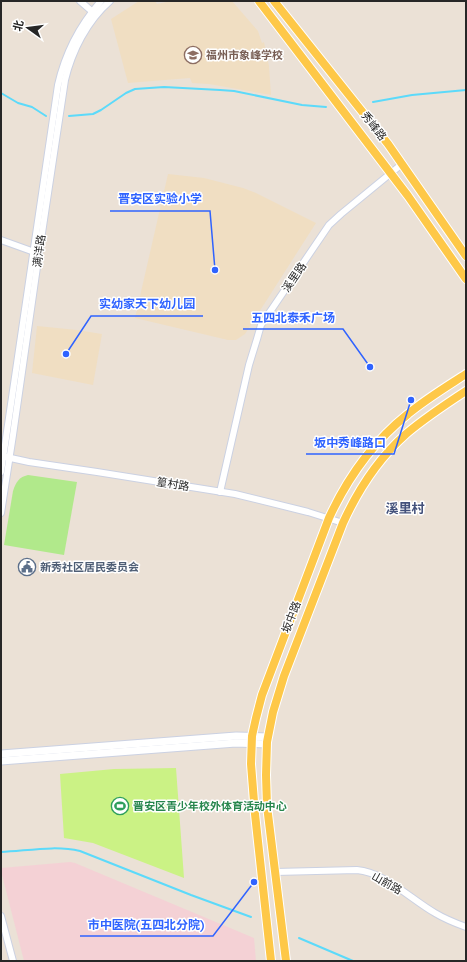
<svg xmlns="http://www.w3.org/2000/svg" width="467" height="962" viewBox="0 0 467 962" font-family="Quicksand,'Noto Sans SC',sans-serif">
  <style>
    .education { fill: #f0dec2 }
    .medical { fill: #f4d1d5 }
    .green { fill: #b1e98b }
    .pitch { fill: #cbf285 }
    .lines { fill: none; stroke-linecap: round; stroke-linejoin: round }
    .stream { stroke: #5cdafa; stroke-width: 2 }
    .tertiary-casing { stroke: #cbd1e2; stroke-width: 8 }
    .secondary-casing { stroke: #cbd1e2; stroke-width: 9 }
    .primary-casing { stroke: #fff; stroke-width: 10 }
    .tertiary { stroke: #fff; stroke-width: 6 }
    .secondary { stroke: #fff; stroke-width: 7 }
    .primary { stroke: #fec848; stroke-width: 8 }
    .labels { text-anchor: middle; stroke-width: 3; stroke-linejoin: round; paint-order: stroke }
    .education-label { font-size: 11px; font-weight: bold; fill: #785e54; stroke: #fff; text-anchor: start }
    .street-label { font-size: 11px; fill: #272727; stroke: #fff }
    .service-label { font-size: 11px; font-weight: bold; fill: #4e5e75; stroke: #fff; text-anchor: start }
    .leisure-label { font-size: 11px; font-weight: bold; fill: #27864d; stroke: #fff; text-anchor: start }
    .quarter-label { font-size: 13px; font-weight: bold; fill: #43517b; stroke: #fff }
    .leader { fill: none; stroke: #2f63ff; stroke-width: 1.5 }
    .callout-dot { fill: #2f63ff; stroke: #fff; stroke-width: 1.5 }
    .callout-label { font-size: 12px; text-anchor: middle; font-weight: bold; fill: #2f63ff; stroke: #fff; stroke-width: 3; stroke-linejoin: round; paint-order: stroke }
  </style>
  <rect width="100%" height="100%" fill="#ebe1d6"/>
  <!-- education -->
  <g class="education">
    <polygon points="139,1 155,1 157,4 171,1 232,1 258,31 262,43 264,42 269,66 271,95 209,84 192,83 190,78 128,83 111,19"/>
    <polygon points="168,174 204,178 243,188 256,193 316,223 245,334 236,340 228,340 135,318"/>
    <polygon points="37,326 77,330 102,334 93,385 32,373"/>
  </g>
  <!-- medical -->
  <polygon class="medical" points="70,862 75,863 254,938 256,961 24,961 1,871 1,868"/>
  <!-- green -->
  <path class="green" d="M28 475 77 482 64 555 4 545 13 491C16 482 19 477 28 475Z"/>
  <!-- pitch -->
  <polygon class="pitch" points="176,768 184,878 93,843 64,838 60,774 114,769"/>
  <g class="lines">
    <!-- stream -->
    <g class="stream">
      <polyline points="1,93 18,103 32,107 46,116"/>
      <polyline points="373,102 412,95 466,90"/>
      <polyline points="69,116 93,114 101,110 126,93 135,89 164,87 220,90 234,91 302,105 326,107"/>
      <path d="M1 852C26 851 55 845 80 851L191 895 251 917"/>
      <polyline points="299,938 353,961"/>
    </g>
    <defs>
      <g id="tertiary">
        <polyline points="80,1 95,14"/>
        <polyline points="1,240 37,253"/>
        <polyline points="6,457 29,462 97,472 235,494 308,512 343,523"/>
        <path d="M1 472 58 85C65 54 80 25 101 1"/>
        <polyline points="220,492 249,365 257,339 261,325 329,225 341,214 402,164"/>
        <path d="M1 513 13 435 39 253 65 80C72 51 87 21 110 1"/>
        <path d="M275 872 357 870C384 872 412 900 435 913 445 919 455 923 466 927"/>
        <polyline points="1,916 13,961"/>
      </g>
      <g id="secondary">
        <polyline points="1,754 236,736 268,737"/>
        <polyline points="1,761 236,743 267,744"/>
      </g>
      <g id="primary">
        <polyline points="259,1 408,196 466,279"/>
        <polyline points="274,1 388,144 466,256"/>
        <path d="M271 961 255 814 251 764 252 736 256 718 262 695 329 518C347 479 374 441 408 414 426 399 446 387 466 374"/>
        <path d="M286 961 267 806 266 775 267 742 273 712 284 676 343 523C358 490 379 458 406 434 425 418 446 404 466 391"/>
      </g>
    </defs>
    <!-- tertiary casing -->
    <use href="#tertiary" class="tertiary-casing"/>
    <!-- secondary casing -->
    <use href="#secondary" class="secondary-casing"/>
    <!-- primary casing -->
    <use href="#primary" class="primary-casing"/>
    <!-- tertiary -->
    <use href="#tertiary" class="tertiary"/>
    <!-- secondary -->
    <use href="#secondary" class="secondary"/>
    <!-- primary -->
    <use href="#primary" class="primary"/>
  </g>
  <!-- icons -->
  <defs>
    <symbol id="school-ring" viewBox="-11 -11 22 22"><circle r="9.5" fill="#fff" stroke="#8d6e63" stroke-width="1.5"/><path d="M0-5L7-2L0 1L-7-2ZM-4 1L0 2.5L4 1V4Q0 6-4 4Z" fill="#8d6e63"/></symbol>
    <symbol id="civic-ring" viewBox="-11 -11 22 22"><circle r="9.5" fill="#fff" stroke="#5c6f8a" stroke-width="1.5"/><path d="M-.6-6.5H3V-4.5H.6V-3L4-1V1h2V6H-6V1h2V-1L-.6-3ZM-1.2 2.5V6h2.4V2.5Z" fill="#5c6f8a"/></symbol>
    <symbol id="stadium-ring" viewBox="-11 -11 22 22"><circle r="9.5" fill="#fff" stroke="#2e9e5b" stroke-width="1.5"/><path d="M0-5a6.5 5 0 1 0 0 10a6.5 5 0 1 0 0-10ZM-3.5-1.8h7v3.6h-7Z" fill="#2e9e5b"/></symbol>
  </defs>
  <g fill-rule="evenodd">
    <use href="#school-ring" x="183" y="45" width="20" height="20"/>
    <use href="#civic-ring" x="17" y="557" width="20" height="20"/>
    <use href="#stadium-ring" x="110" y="796" width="20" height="20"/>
  </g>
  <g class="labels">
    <!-- education labels -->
    <g class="education-label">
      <text x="206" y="59">福州市象峰学校</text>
    </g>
    <!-- street labels -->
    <g class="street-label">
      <text transform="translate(374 126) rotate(52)" y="4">秀峰路</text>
      <text transform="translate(39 251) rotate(-82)" y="4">满洋路</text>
      <text transform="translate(294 277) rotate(-56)" y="4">溪里路</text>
      <text transform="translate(173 484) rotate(9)" y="4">篁村路</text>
      <text transform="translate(291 617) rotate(-69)" y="4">坂中路</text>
      <text transform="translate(387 883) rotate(29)" y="4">山前路</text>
    </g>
    <!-- service labels -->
    <g class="service-label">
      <text x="40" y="571">新秀社区居民委员会</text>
    </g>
    <!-- leisure labels -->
    <g class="leisure-label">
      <text x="133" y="810">晋安区青少年校外体育活动中心</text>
    </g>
    <!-- quarter labels -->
    <g class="quarter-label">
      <text x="405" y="513">溪里村</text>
    </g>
  </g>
  <!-- callouts -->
  <path class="leader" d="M215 270L210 211H110M66 354L91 316H203M370 367L343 329H243M411 400L394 454H306M254 882L213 936H80"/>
  <g class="callout-dot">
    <circle cx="215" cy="270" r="4"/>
    <circle cx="66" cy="354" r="4"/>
    <circle cx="370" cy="367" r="4"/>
    <circle cx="411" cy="400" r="4"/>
    <circle cx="254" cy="882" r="4"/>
  </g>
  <g class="callout-label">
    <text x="160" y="203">晋安区实验小学</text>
    <text x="147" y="308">实幼家天下幼儿园</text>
    <text x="293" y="322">五四北泰禾广场</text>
    <text x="350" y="447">坂中秀峰路口</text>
    <text x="146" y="929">市中医院(五四北分院)</text>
  </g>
  <!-- border -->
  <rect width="467" height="962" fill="none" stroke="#272727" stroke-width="4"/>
  <!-- north arrow -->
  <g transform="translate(28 28) rotate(284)" stroke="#ffffff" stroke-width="3" paint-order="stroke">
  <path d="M0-3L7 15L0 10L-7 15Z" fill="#272727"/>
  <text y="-6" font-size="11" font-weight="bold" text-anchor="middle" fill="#272727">北</text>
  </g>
</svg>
